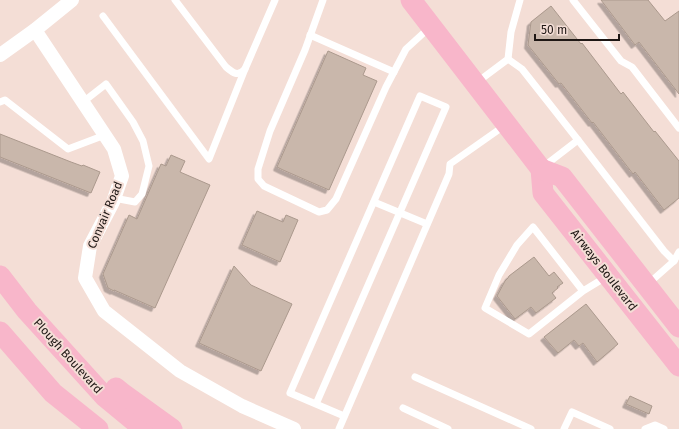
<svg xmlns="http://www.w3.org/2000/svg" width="679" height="429" viewBox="0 0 679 429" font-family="'Fira Sans',sans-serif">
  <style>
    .building { fill: #c9b7ab; stroke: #ab998d; filter: url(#shadow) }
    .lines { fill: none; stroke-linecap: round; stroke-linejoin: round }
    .lane { stroke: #fff; stroke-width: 7 }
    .street { stroke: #fff; stroke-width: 14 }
    .primary { stroke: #f8b6ca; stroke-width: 21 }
    .labels { text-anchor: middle; stroke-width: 4; stroke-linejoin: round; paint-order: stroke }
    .street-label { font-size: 12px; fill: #1e1714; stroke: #f4ded6 }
  </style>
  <defs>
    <filter id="shadow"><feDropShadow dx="-3.5" dy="3.5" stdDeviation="0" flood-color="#0004"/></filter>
  </defs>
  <rect width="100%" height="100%" fill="#f4ded6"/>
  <!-- building -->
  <g class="building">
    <polygon points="601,0 648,0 665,21 679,11 679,94 639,42 635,45"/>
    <polygon points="551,6 581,44 582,43 621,94 623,92 654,132 655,131 679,161 679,198 664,210 635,172 633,174 593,122 592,123 561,83 559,84 528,45 531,22"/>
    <polygon points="328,51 366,68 363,75 377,81 329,190 283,170 277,167"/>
    <polygon points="0,134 71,162 82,166 83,165 100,172 91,193 0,157"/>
    <polygon points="171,155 185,161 180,172 210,185 155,308 114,290 114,291 108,288 103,274 129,215 137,219 161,164 166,166"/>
    <polygon points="257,211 283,222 286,215 298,220 280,262 242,245"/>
    <polygon points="534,257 549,276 554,272 563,283 557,287 558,288 552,293 556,298 536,313 531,307 515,319 497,296 505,281 508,278 509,276"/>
    <polygon points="234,266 251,285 292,304 261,371 199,343"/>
    <polygon points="586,304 618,344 597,362 583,343 579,346 574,340 558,353 544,337"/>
    <polygon points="630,396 652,406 649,414 626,404"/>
  </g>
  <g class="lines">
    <!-- lane -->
    <g class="lane">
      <path d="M175 0 226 67C233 73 238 77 245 69L275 0"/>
      <polyline points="323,0 305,50 270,131 258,169 258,179 264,186 319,212 327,210 336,199 386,87 406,49 429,28"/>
      <polyline points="573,0 621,61 632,67 679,128"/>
      <polyline points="103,16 209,159 245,69"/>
      <polyline points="310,35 394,72"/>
      <polyline points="508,59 522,69 578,140 543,167"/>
      <polyline points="476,83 508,59 511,32 520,0"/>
      <polyline points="0,102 5,100 68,149 105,135"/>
      <polyline points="83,102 106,84 133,122 143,141 149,166 142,194 135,202 114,198"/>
      <polyline points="578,140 664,251 674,261"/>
      <polyline points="374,202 427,224"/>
      <polyline points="648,284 674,261 679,252"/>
      <polyline points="583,291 533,227 517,245 499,275 485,308 529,334 583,291 606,277"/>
      <polyline points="415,377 531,429"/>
      <polyline points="316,404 446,107 420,96 290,393 344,416"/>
      <polyline points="403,408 448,429"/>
      <polyline points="339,429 449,174 450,164 504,126"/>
      <polyline points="564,429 572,412 610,429"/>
      <polyline points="645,429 655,425 664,429"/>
    </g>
    <!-- street -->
    <g class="street">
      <polyline points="35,30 114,149 122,176 113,202 90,246 85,278 104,311 180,371 242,406 294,429"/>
      <polyline points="0,55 35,30 72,0"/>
    </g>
    <!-- primary -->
    <g class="primary">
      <polyline points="411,0 541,169 543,193 679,366"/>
      <polyline points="541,169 562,177 679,327"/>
      <polyline points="0,276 27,311 105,397 144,429"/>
      <polyline points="0,332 53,393 98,429"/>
      <polyline points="116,388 122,393 172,429"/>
    </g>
  </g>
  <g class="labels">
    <!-- street labels -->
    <g class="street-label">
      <text transform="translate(105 215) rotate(-67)" y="4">Convair Road</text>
      <text transform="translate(604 270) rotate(52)" y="4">Airways Boulevard</text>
      <text transform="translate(68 356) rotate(48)" y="4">Plough Boulevard</text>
    </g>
  </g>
  <!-- scale -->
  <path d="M535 34v6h84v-6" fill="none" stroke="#1e1714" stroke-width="2"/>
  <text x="541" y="34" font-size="12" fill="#1e1714" stroke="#f4ded6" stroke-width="3" paint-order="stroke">50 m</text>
</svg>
